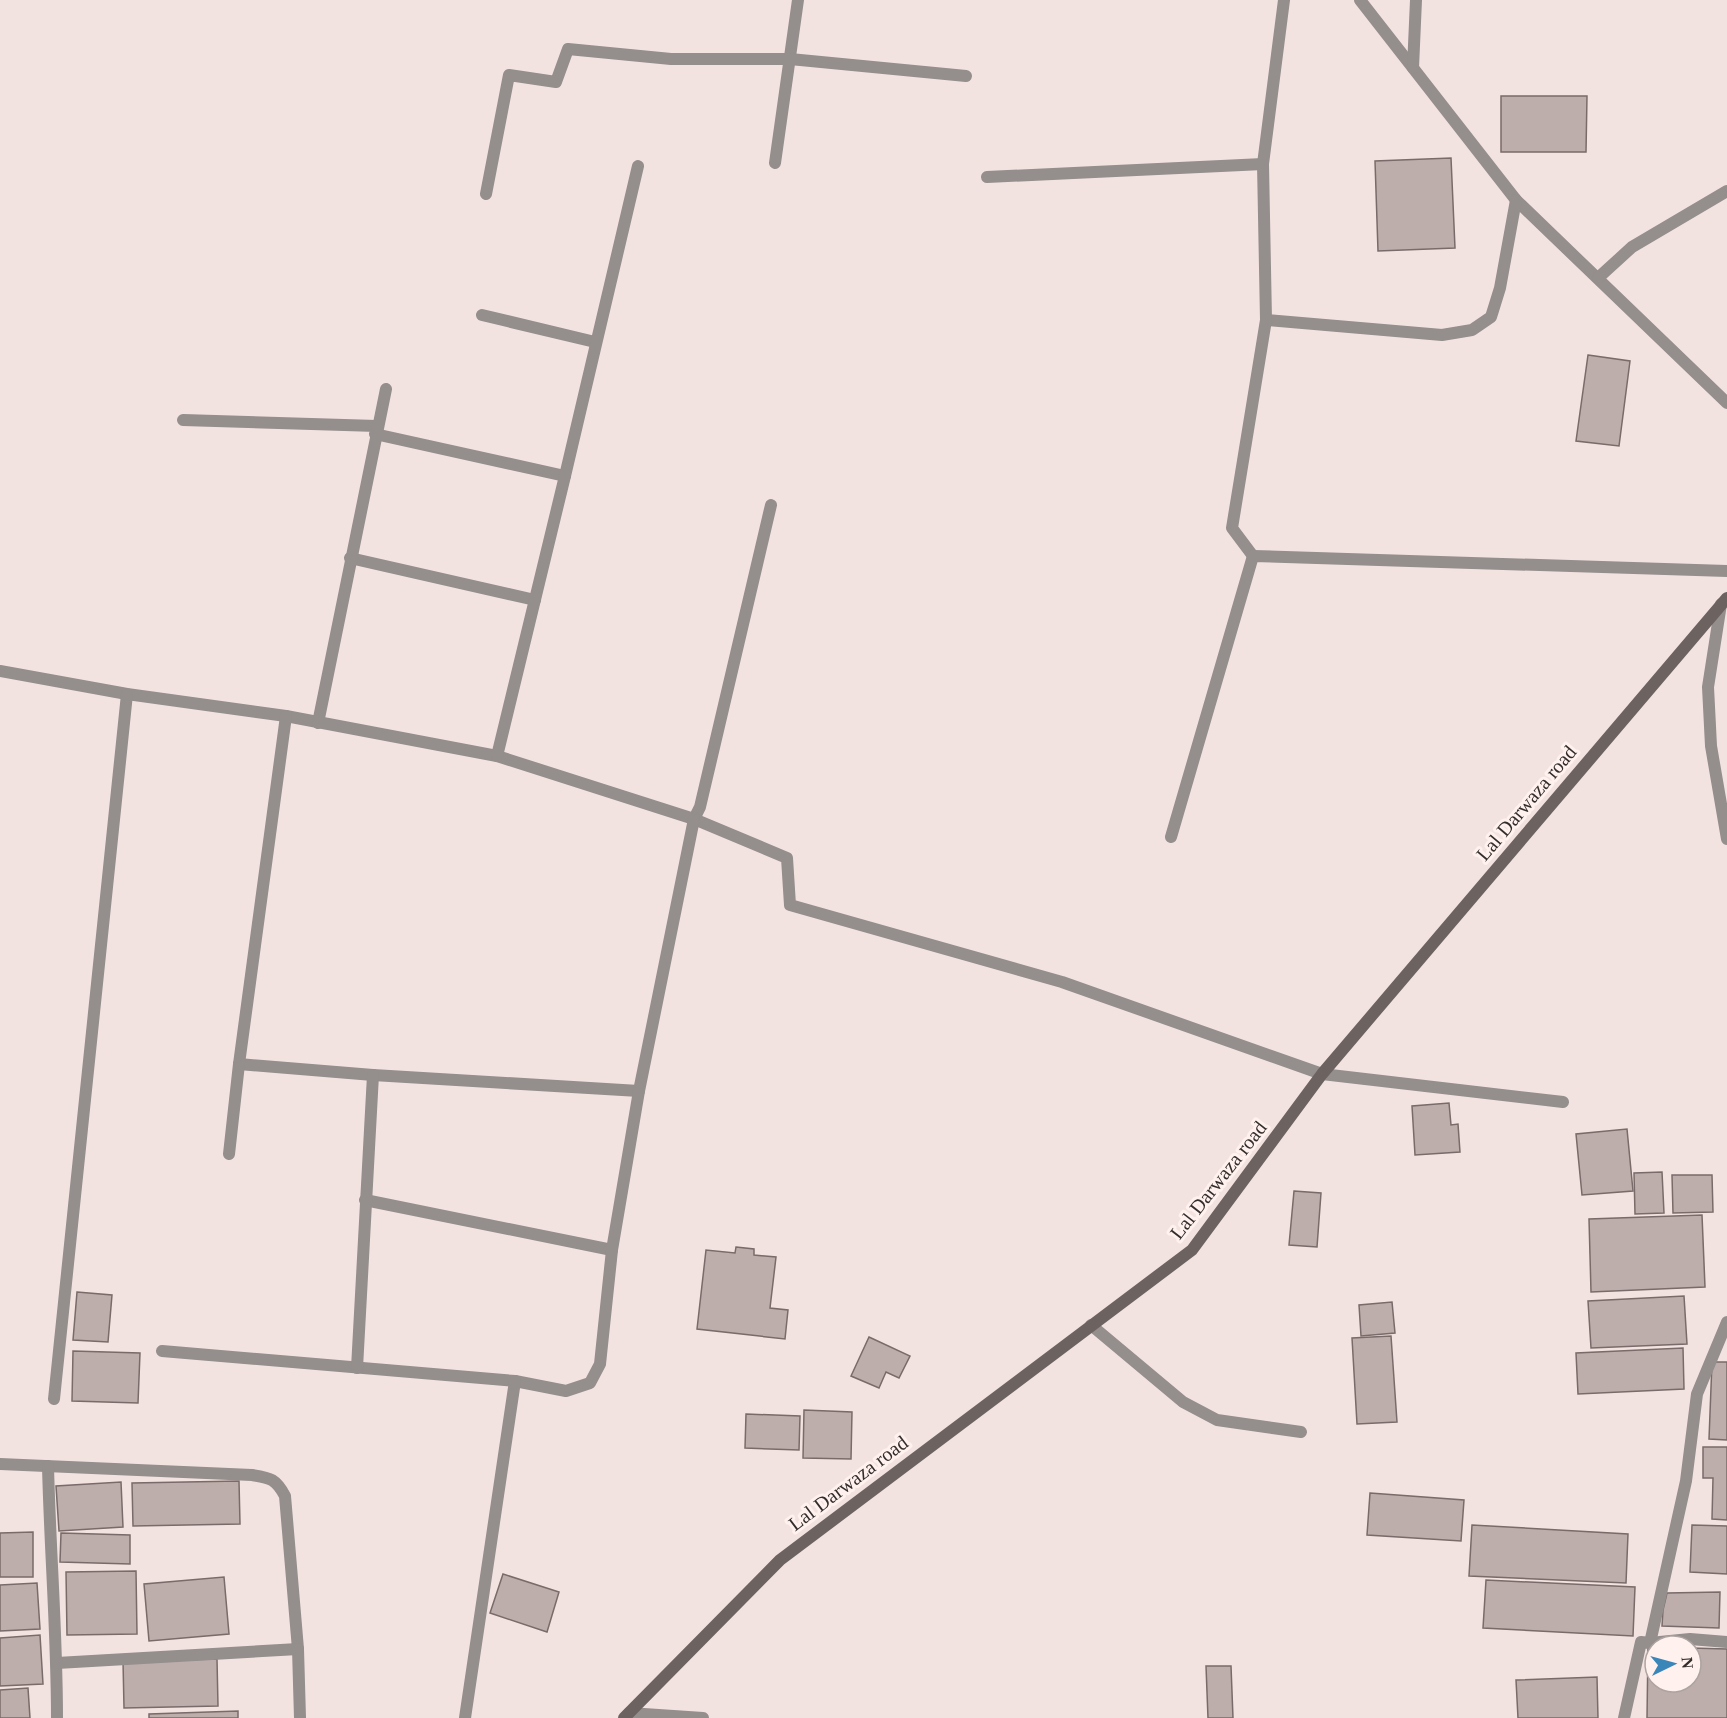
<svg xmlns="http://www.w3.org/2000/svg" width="1727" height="1718" viewBox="0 0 1727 1718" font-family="Georgia,serif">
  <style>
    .building { fill: #bdaeab; stroke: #796b69; stroke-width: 1.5 }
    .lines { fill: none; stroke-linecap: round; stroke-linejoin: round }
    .lane { stroke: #948e8c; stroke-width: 12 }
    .street { stroke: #948e8c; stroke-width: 12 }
    .secondary { stroke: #6c6361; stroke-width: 12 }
    .labels { text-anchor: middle; stroke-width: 6; stroke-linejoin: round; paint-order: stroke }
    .street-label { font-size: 20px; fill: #332d2b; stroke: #fef1ee }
  </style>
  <rect width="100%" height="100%" fill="#f3e3e0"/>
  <!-- building -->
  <g class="building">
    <polygon points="1501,96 1587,96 1586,152 1501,152"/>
    <polygon points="1451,158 1455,248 1378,251 1375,161"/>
    <polygon points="1588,355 1630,361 1619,446 1576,441"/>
    <polygon points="1449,1103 1451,1125 1458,1124 1460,1152 1415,1155 1412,1106"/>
    <polygon points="1627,1129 1633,1191 1582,1195 1576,1134"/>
    <polygon points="1662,1172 1664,1213 1635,1214 1634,1173"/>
    <polygon points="1672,1175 1712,1175 1713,1212 1673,1213"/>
    <polygon points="1294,1191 1321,1193 1317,1247 1289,1245"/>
    <polygon points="1702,1215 1705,1287 1591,1292 1589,1219"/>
    <polygon points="736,1247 754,1249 754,1255 776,1257 770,1308 788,1310 785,1339 697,1329 706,1250 735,1253"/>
    <polygon points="77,1292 112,1295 108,1342 73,1340"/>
    <polygon points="1684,1296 1687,1344 1591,1348 1588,1301"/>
    <polygon points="1392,1302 1395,1333 1361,1336 1359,1305"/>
    <polygon points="1391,1336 1397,1422 1357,1424 1352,1338"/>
    <polygon points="869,1337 910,1356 899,1378 886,1372 879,1388 851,1376"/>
    <polygon points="1683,1348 1684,1389 1578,1394 1576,1353"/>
    <polygon points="73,1351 140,1353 138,1403 72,1401"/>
    <polygon points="1712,1362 1727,1362 1727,1440 1709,1439"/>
    <polygon points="804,1410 852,1412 851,1459 803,1458"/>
    <polygon points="746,1414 800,1416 799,1450 745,1448"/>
    <polygon points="1703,1447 1727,1447 1727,1520 1712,1519 1713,1478 1703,1478"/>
    <polygon points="239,1481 240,1524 133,1526 132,1483"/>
    <polygon points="121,1482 123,1527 59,1531 56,1486"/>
    <polygon points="1370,1493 1464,1500 1461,1541 1367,1535"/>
    <polygon points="1472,1525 1628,1534 1626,1583 1469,1576"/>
    <polygon points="1692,1525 1727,1526 1727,1574 1690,1572"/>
    <polygon points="33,1532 33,1577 0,1577 0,1533"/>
    <polygon points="61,1533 130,1535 130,1564 60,1562"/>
    <polygon points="136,1571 137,1634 67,1635 66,1572"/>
    <polygon points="503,1574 559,1592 547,1632 490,1613"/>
    <polygon points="224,1577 229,1634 149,1641 144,1584"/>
    <polygon points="1486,1580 1635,1587 1633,1636 1483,1628"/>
    <polygon points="37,1583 40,1629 0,1631 0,1585"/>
    <polygon points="1720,1592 1719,1628 1662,1626 1663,1610 1667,1593"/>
    <polygon points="40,1635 43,1684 0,1686 0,1638"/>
    <polygon points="1648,1647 1655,1647 1655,1682 1691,1682 1691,1648 1727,1649 1727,1718 1647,1718"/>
    <polygon points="217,1659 218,1706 124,1708 123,1661"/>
    <polygon points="1206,1666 1231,1666 1233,1718 1208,1718"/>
    <polygon points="1597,1677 1598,1718 1518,1718 1516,1680"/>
    <polygon points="28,1688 30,1718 0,1718 0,1690"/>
    <polygon points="238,1711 238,1718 149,1718 149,1714"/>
  </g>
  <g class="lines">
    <!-- lane -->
    <g class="lane">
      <polyline points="183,420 377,426"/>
      <polyline points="694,819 700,807 771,505"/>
    </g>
    <!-- street -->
    <g class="street">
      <polyline points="1360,0 1516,200 1727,403"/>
      <polyline points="1413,68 1416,0"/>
      <polyline points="775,163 798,0"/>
      <polyline points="987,177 1263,164"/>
      <polyline points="486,194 509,75 556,82 568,49 671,59 790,59 966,76"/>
      <polyline points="1598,278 1632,247 1727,191"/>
      <polyline points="482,315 595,342"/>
      <polyline points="1266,320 1442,335 1472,330 1491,317 1500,288 1516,200"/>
      <polyline points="375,434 565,476"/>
      <polyline points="1253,556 1232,528 1266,320 1263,164 1284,0"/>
      <polyline points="350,558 535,600"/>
      <polyline points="1721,604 1708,687 1711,746 1727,839"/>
      <polyline points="0,671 127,694 286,716 497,756 694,819 787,858 790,905 1062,982 1322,1074 1563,1102"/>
      <polyline points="318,723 386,389"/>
      <polyline points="497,756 565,476 638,166"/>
      <polyline points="1171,837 1253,556 1727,571"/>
      <polyline points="239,1064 373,1075 639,1091"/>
      <polyline points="229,1154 239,1064 286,716"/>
      <polyline points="365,1200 612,1250"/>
      <polyline points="1091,1325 1183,1402 1217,1420 1301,1432"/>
      <polyline points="162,1351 515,1381 566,1391 590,1383 600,1364 612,1250 639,1091 694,819"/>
      <polyline points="357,1368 373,1075"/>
      <polyline points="54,1399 127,694"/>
      <path d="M0 1464 252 1475C271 1478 276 1479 285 1496L298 1649 300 1718"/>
      <path d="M48 1466C50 1550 57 1634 57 1718"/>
      <polyline points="1650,1643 1690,1639 1727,1642"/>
      <polyline points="57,1663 298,1649"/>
      <polyline points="629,1713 703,1718"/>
      <polyline points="465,1718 515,1381"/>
      <polyline points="1624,1718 1641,1642 1650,1643 1686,1481 1697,1394 1727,1322"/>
    </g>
    <!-- secondary -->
    <polyline class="secondary" points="624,1718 780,1560 1192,1250 1322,1074 1727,598"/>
  </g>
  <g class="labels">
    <!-- street labels -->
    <g class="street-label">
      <text transform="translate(1526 803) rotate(-50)" y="7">Lal Darwaza road</text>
      <text transform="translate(1218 1180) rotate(-52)" y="7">Lal Darwaza road</text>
      <text transform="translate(848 1483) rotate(-37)" y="7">Lal Darwaza road</text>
    </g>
  </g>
  <!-- north arrow -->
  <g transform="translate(1673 1664) rotate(85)"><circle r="28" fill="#fef1ee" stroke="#ada3a0" stroke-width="1.5"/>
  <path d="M0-4.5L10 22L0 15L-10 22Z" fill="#3a86b9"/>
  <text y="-9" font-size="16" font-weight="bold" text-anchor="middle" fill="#332d2b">N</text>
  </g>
</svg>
